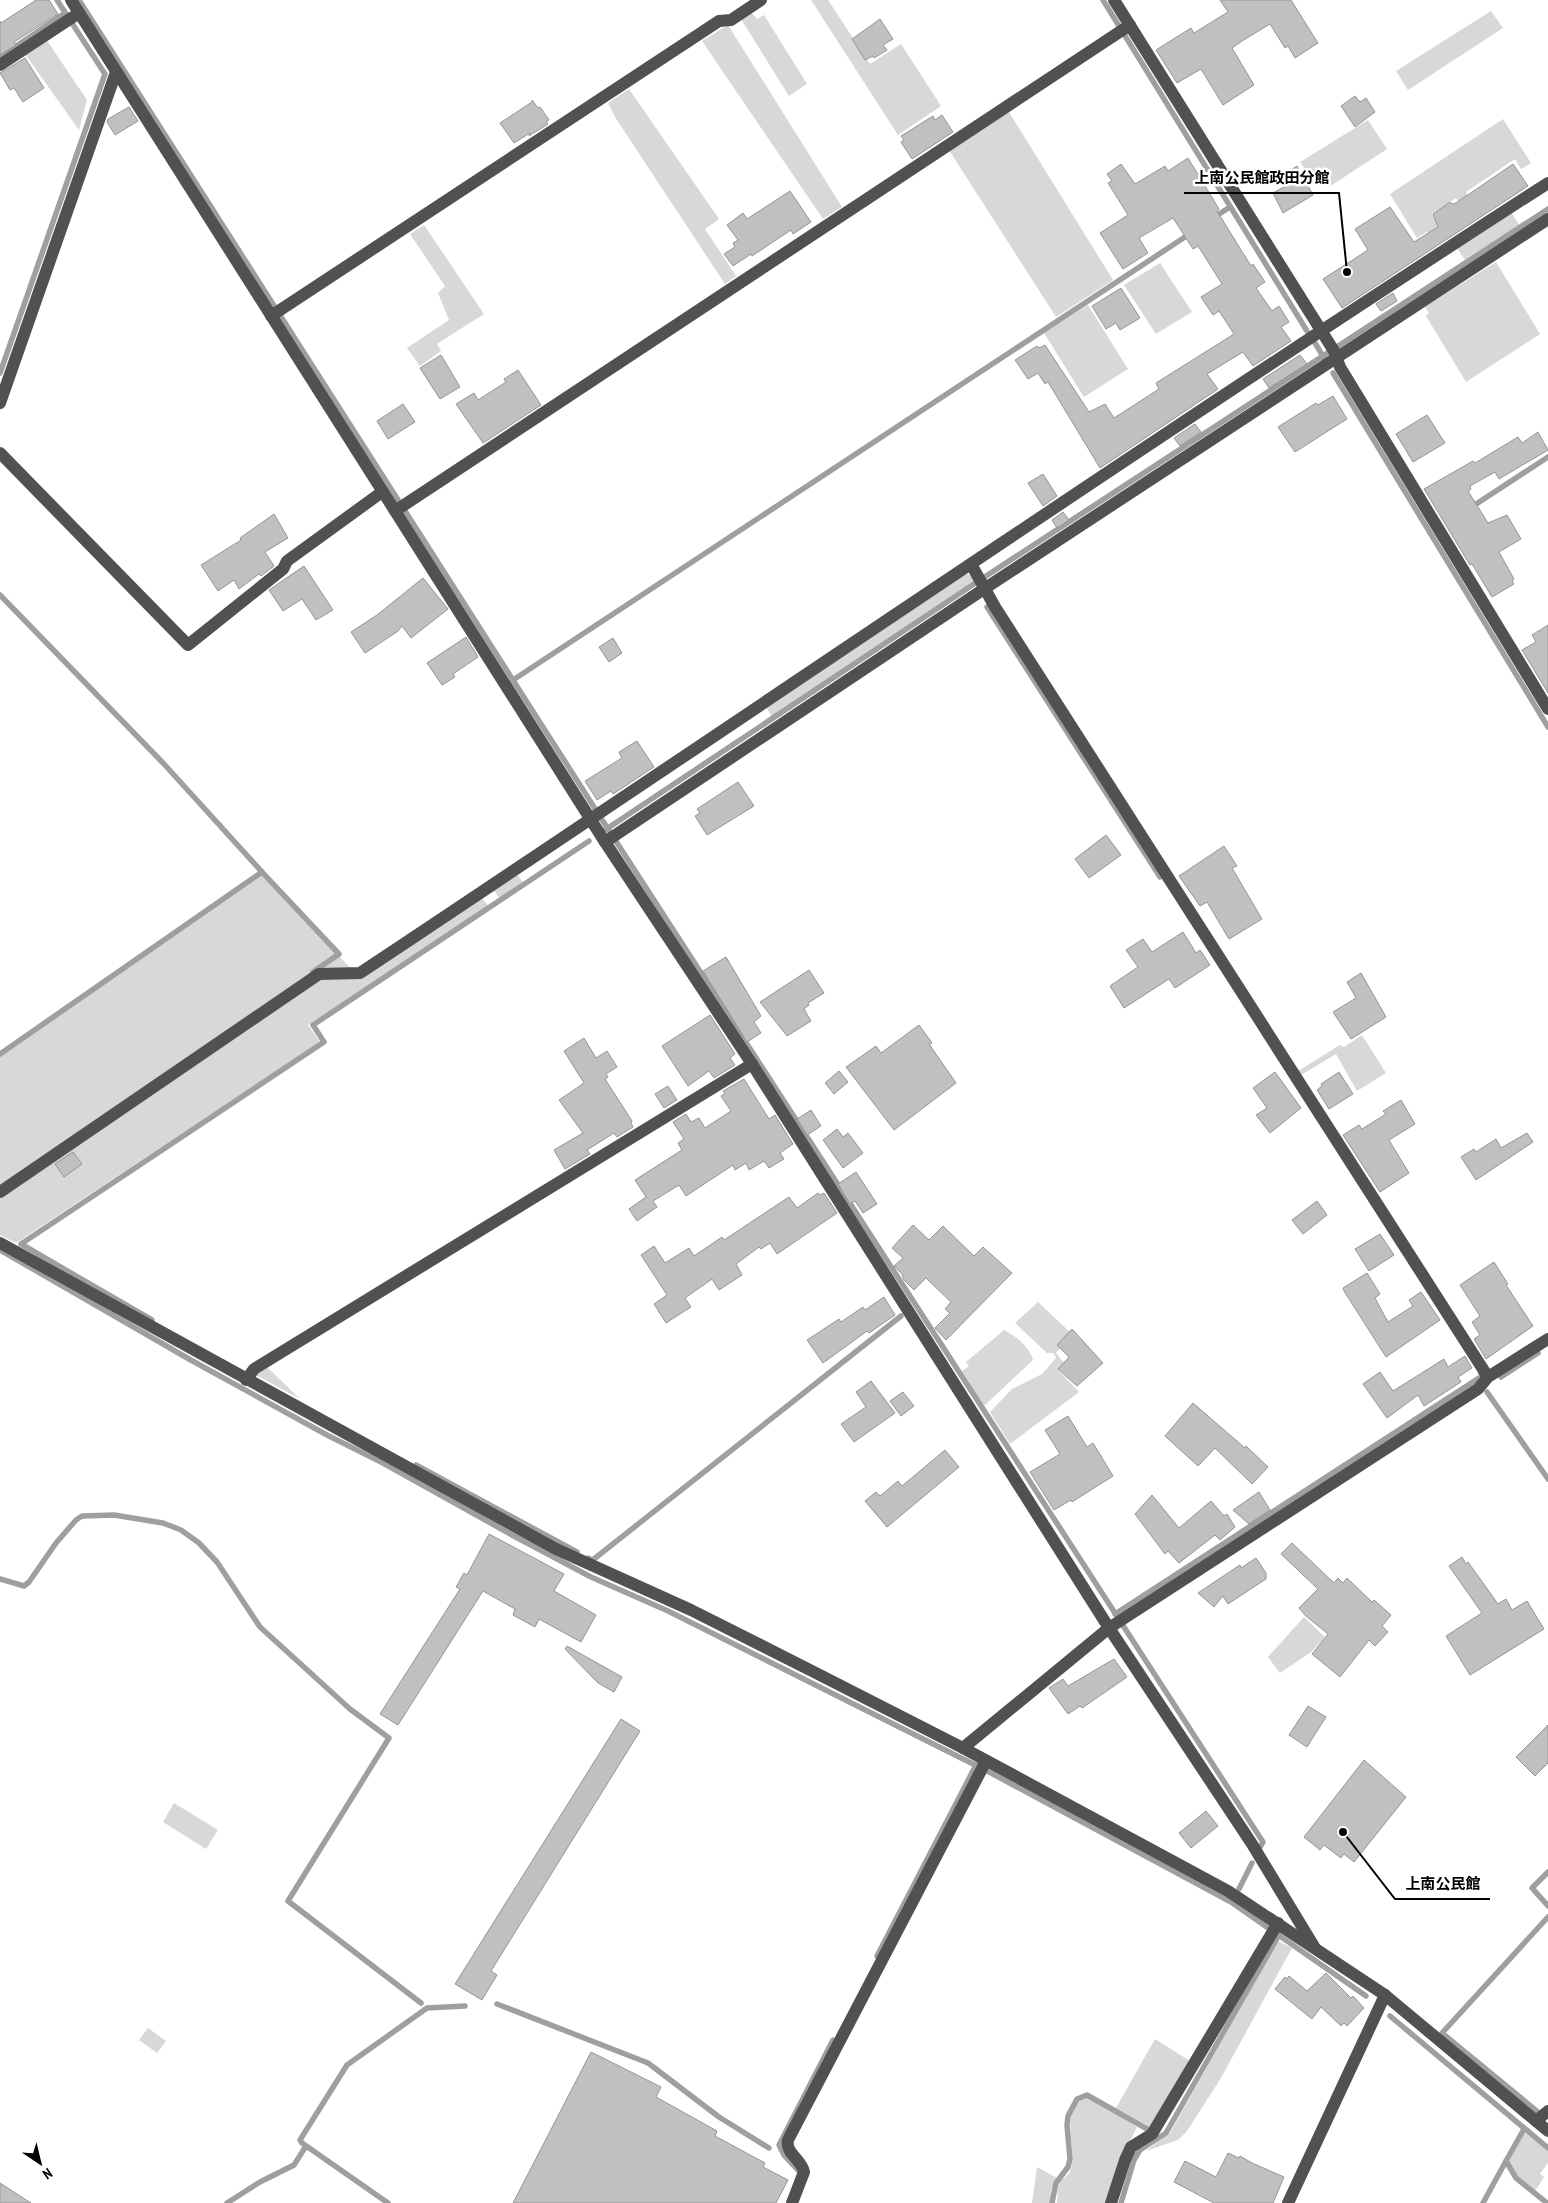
<svg xmlns="http://www.w3.org/2000/svg" width="1548" height="2203" viewBox="0 0 1548 2203" font-family="'PT Sans Narrow','Noto Sans JP',sans-serif">
  <style>
    .green { fill: #d8d8d8 }
    .lines { fill: none; stroke-linecap: round; stroke-linejoin: round }
    .stream { stroke: #9f9f9f; stroke-width: 5.5 }
    .building { fill: #c0c0c0; stroke: #959595 }
    .minor { stroke: #515151; stroke-width: 12 }
    .leader { fill: none; stroke: #000; stroke-width: 2 }
    .callout-dot { fill: #000; stroke: #fff; stroke-width: 2 }
    .callout-label { font-size: 15px; text-anchor: middle; font-weight: bold; fill: #000; stroke: #fff; stroke-width: 5; stroke-linejoin: round; paint-order: stroke }
  </style>
  <rect width="100%" height="100%" fill="#fff"/>
  <!-- green -->
  <g class="green">
    <polygon points="811,0 828,0 870,64 901,44 941,106 898,135"/>
    <polygon points="1491,11 1503,28 1408,90 1396,71"/>
    <polygon points="751,12 757,19 764,15 807,84 789,96 741,19"/>
    <polygon points="728,25 842,207 823,219 702,41"/>
    <polygon points="46,39 87,100 79,130 25,54"/>
    <polygon points="629,89 719,219 705,229 736,276 725,284 615,117 608,103"/>
    <polygon points="1009,112 1113,280 1056,317 949,150"/>
    <polygon points="1503,119 1531,163 1521,169 1515,159 1466,192 1472,203 1463,209 1456,198 1432,214 1443,233 1433,240 1427,232 1417,238 1390,194"/>
    <polygon points="1368,120 1387,149 1329,187 1317,171 1310,176 1300,162"/>
    <polygon points="1511,212 1519,225 1465,260 1457,248"/>
    <polygon points="424,225 484,314 437,344 441,351 420,366 407,348 449,320 438,293 445,286 410,234"/>
    <polygon points="1496,262 1540,334 1466,382 1426,316 1429,313 1425,307"/>
    <polygon points="1160,263 1192,312 1156,334 1124,285"/>
    <polygon points="1088,305 1128,369 1084,397 1044,333"/>
    <polygon points="966,574 971,575 976,581 772,717 766,707"/>
    <polygon points="259,872 360,978 480,895 489,907 308,1025 320,1042 16,1243 0,1235 0,1051"/>
    <polygon points="516,872 523,883 500,899 492,888"/>
    <polygon points="1362,1035 1386,1073 1357,1091 1336,1054 1301,1075 1298,1071 1340,1045 1344,1047"/>
    <polygon points="1038,1302 1072,1334 1056,1353 1065,1364 1058,1370 1079,1392 1010,1444 990,1412 1012,1389 1042,1374 1056,1358 1053,1353 1047,1353 1015,1323"/>
    <path d="M1004 1330C1017 1337 1029 1346 1033 1360L984 1406 962 1371 969 1366 966 1362Z"/>
    <polygon points="266,1366 300,1399 256,1375"/>
    <polygon points="1304,1617 1325,1637 1311,1652 1280,1673 1268,1657"/>
    <polygon points="174,1803 218,1830 206,1849 163,1822"/>
    <polygon points="1278,1941 1292,1948 1221,2078 1187,2131 1178,2140 1146,2151 1170,2133"/>
    <polygon points="148,2028 166,2041 157,2053 139,2040"/>
    <polygon points="1155,2039 1190,2061 1150,2127 1116,2108"/>
    <path d="M1087 2097 1137 2127 1120 2160 1107 2203H1057C1058 2197 1057 2189 1059 2184 1061 2179 1068 2176 1070 2172 1080 2151 1056 2107 1087 2097Z"/>
    <polygon points="1525,2133 1548,2150 1548,2163 1540,2174 1544,2177 1535,2191 1514,2173 1509,2161"/>
    <polygon points="1037,2167 1057,2178 1051,2190 1050,2203 1032,2203"/>
  </g>
  <g class="lines">
    <!-- stream -->
    <g class="stream">
      <polyline points="79,0 608,829 1263,1842 1260,1847"/>
      <polyline points="1103,0 1307,331"/>
      <polyline points="0,57 65,13"/>
      <polyline points="1213,218 1230,207"/>
      <polyline points="1315,343 1324,358"/>
      <polyline points="0,373 105,74 57,0"/>
      <polyline points="1333,373 1548,727"/>
      <polyline points="1470,508 1548,457"/>
      <polyline points="0,595 164,764 262,872 339,954 313,972"/>
      <polyline points="987,607 1160,877"/>
      <polyline points="513,680 1191,233"/>
      <polyline points="605,830 983,578 1548,209"/>
      <polyline points="0,1054 262,872"/>
      <polyline points="0,1250 189,1359 327,1435 383,1463 512,1535 591,1577 668,1611 991,1773 1231,1902 1366,1996"/>
      <polyline points="152,1320 21,1244 324,1042 313,1025 589,841"/>
      <polyline points="1501,1377 1538,1353"/>
      <polyline points="1487,1392 1548,1479"/>
      <polyline points="416,1465 577,1552"/>
      <polyline points="588,1558 592,1560 594,1559 901,1316"/>
      <polyline points="0,1579 24,1586 29,1582 56,1543 76,1520 82,1516 114,1515 163,1523 181,1530 199,1543 217,1562 260,1627 350,1709 389,1738 288,1901 421,2003"/>
      <polyline points="1115,1614 1482,1376 1481,1374"/>
      <polyline points="1548,1872 1532,1888 1548,1906"/>
      <polyline points="1239,1889 1252,1863"/>
      <polyline points="877,1956 976,1765"/>
      <polyline points="497,2004 648,2063 719,2117 769,2148"/>
      <polyline points="1390,2016 1548,2148"/>
      <polyline points="1538,2112 1442,2033 1548,1917"/>
      <polyline points="1524,2129 1506,2161 1516,2178 1547,2203"/>
      <polyline points="798,2170 784,2155 779,2145 833,2040"/>
      <polyline points="227,2203 260,2182 294,2165 306,2146"/>
      <polyline points="388,2203 302,2143 300,2140 347,2065 427,2008 465,2006"/>
      <polyline points="1052,2203 1056,2183 1068,2167 1070,2159 1067,2125 1068,2116 1077,2099 1087,2095 1149,2130"/>
      <polyline points="1121,2203 1134,2160 1140,2150 1166,2133 1279,1935"/>
      <polyline points="1483,2203 1506,2161"/>
    </g>
  </g>
  <!-- building -->
  <g class="building">
    <polygon points="36,0 49,0 58,14 14,42 16,45 0,55 0,21 1,23"/>
    <polygon points="1220,0 1291,0 1318,43 1295,58 1288,46 1285,48 1270,24 1242,41 1232,48 1254,85 1223,105 1201,69 1177,83 1156,50 1191,28 1194,33 1228,12"/>
    <polygon points="880,19 893,39 883,45 887,50 874,58 873,56 865,60 852,39"/>
    <polygon points="25,58 44,88 23,102 14,88 10,90 0,73"/>
    <polygon points="1355,96 1360,102 1366,98 1375,112 1355,127 1341,106"/>
    <polygon points="532,100 538,108 540,107 549,120 546,122 548,124 529,136 530,133 514,143 500,123 532,102"/>
    <polygon points="129,107 138,121 115,135 107,122 108,119"/>
    <polygon points="942,115 953,132 912,159 901,142 904,140 901,136 933,116 935,120"/>
    <polygon points="1188,158 1219,209 1217,211 1251,266 1253,264 1265,282 1256,288 1272,311 1279,306 1289,322 1281,327 1291,341 1253,366 1243,352 1207,374 1218,389 1100,468 1048,382 1045,384 1038,373 1028,379 1015,360 1037,346 1039,348 1045,345 1089,412 1105,404 1114,418 1159,389 1156,383 1234,334 1219,311 1213,315 1201,297 1222,284 1198,246 1193,249 1173,218 1139,238 1148,253 1123,269 1100,233 1128,215 1108,183 1112,181 1107,174 1121,164 1135,184 1165,166 1168,171"/>
    <polygon points="1513,164 1528,186 1342,308 1323,279 1368,250 1355,229 1390,207 1414,242 1438,227 1433,214 1450,202 1452,204 1456,203"/>
    <polygon points="1297,166 1313,195 1283,213 1273,193 1289,184 1283,175"/>
    <polygon points="790,191 811,222 793,234 791,230 752,256 751,254 733,266 724,254 735,247 733,243 738,240 727,225 743,213 747,219"/>
    <polygon points="1121,288 1140,318 1120,330 1116,323 1106,329 1092,306"/>
    <polygon points="1393,293 1397,301 1381,311 1376,304"/>
    <polygon points="441,355 460,387 440,399 420,368"/>
    <polygon points="1300,355 1307,364 1269,388 1263,379"/>
    <polygon points="518,370 541,405 483,443 456,404 474,393 478,400 506,382 504,379"/>
    <polygon points="1333,396 1347,419 1295,452 1278,427 1316,403 1318,405"/>
    <polygon points="403,404 415,422 388,439 377,421"/>
    <polygon points="1427,415 1445,443 1413,462 1396,434"/>
    <polygon points="1195,424 1201,432 1180,446 1174,438"/>
    <polygon points="1538,432 1548,450 1499,479 1495,472 1470,486 1471,489 1468,491 1488,523 1507,515 1521,539 1499,552 1514,579 1512,580 1514,584 1492,597 1472,564 1470,565 1424,489 1473,461 1475,463 1518,437 1522,443"/>
    <polygon points="1043,474 1057,496 1043,506 1028,483"/>
    <polygon points="1063,512 1069,520 1057,528 1052,520"/>
    <polygon points="274,514 288,538 265,552 274,566 261,576 259,574 239,589 234,580 218,591 201,565 241,540 240,538"/>
    <polygon points="304,566 333,610 316,620 302,599 283,611 269,590"/>
    <polygon points="423,578 448,609 411,638 402,626 398,631 365,653 351,632 377,615"/>
    <polygon points="1548,625 1548,693 1522,650 1536,642 1532,635"/>
    <polygon points="466,637 478,657 453,674 455,677 442,685 427,663"/>
    <polygon points="613,638 622,653 609,662 599,647"/>
    <polygon points="637,741 654,767 613,794 611,791 597,800 585,781 622,758 619,752"/>
    <polygon points="738,782 754,806 707,835 695,816 700,813 697,809"/>
    <polygon points="1106,835 1121,855 1089,878 1075,859"/>
    <polygon points="1224,846 1237,866 1232,868 1262,919 1229,939 1207,902 1200,906 1179,876"/>
    <polygon points="1183,932 1196,953 1200,950 1210,965 1175,988 1169,979 1124,1008 1110,986 1138,967 1126,950 1143,939 1152,952"/>
    <polygon points="726,957 761,1016 754,1022 761,1033 747,1042 703,971"/>
    <polygon points="809,970 824,993 808,1003 809,1005 804,1009 811,1021 787,1036 760,1002"/>
    <polygon points="1361,973 1386,1017 1351,1039 1333,1012 1356,998 1347,982"/>
    <polygon points="710,1015 735,1054 730,1058 735,1065 714,1078 709,1071 688,1086 662,1046"/>
    <polygon points="919,1025 932,1043 929,1044 956,1083 894,1130 846,1067 876,1046 881,1053"/>
    <polygon points="584,1038 596,1058 607,1051 617,1067 606,1074 608,1077 605,1079 632,1121 631,1123 633,1127 617,1137 614,1133 587,1150 590,1154 565,1169 554,1150 583,1133 559,1100 584,1083 564,1051"/>
    <polygon points="839,1071 848,1082 834,1094 825,1083"/>
    <polygon points="1275,1072 1301,1108 1270,1133 1256,1115 1267,1108 1253,1088"/>
    <polygon points="1339,1072 1353,1094 1329,1109 1317,1090 1322,1086 1321,1084"/>
    <polygon points="744,1079 769,1119 775,1115 793,1144 780,1153 784,1159 769,1168 764,1161 749,1170 746,1163 735,1170 733,1165 686,1196 679,1185 653,1201 657,1207 637,1221 629,1209 646,1197 635,1180 682,1150 678,1143 684,1139 673,1122 686,1114 691,1122 699,1118 705,1128 731,1111 721,1096 725,1094 723,1091"/>
    <polygon points="668,1086 677,1100 664,1108 655,1094"/>
    <polygon points="1401,1100 1415,1124 1389,1140 1409,1173 1380,1192 1343,1135 1359,1125 1362,1129 1386,1114 1383,1111"/>
    <polygon points="811,1110 821,1126 807,1135 797,1119"/>
    <polygon points="837,1129 843,1137 848,1133 863,1153 843,1168 823,1140"/>
    <polygon points="1527,1133 1533,1142 1476,1180 1461,1157 1474,1149 1476,1152 1496,1139 1501,1148"/>
    <polygon points="73,1152 82,1164 64,1177 55,1164"/>
    <polygon points="856,1172 877,1204 863,1213 855,1201 850,1204 838,1184"/>
    <polygon points="818,1193 820,1195 824,1193 837,1213 777,1254 770,1243 761,1249 759,1247 736,1264 742,1275 719,1290 712,1279 685,1298 691,1307 666,1323 654,1304 667,1295 641,1255 654,1246 665,1263 689,1248 694,1256 722,1237 724,1240 789,1197 797,1208"/>
    <polygon points="1317,1201 1327,1215 1303,1234 1292,1220"/>
    <polygon points="913,1225 929,1240 943,1226 974,1256 983,1247 1012,1273 946,1340 935,1328 950,1313 945,1309 951,1302 926,1278 914,1290 904,1280 902,1274 894,1266 903,1258 892,1248"/>
    <polygon points="1380,1234 1394,1255 1369,1271 1355,1249"/>
    <polygon points="1494,1262 1508,1284 1506,1285 1533,1326 1486,1359 1474,1339 1480,1335 1472,1322 1480,1316 1460,1285"/>
    <polygon points="1367,1273 1380,1294 1375,1298 1388,1322 1413,1306 1409,1300 1421,1292 1440,1320 1386,1357 1344,1291 1343,1288"/>
    <polygon points="884,1297 895,1315 869,1333 867,1331 823,1363 807,1340 839,1319 841,1322 863,1307 865,1310"/>
    <polygon points="1072,1329 1103,1363 1077,1386 1058,1369 1069,1357 1057,1345"/>
    <polygon points="1465,1356 1472,1368 1458,1377 1461,1382 1424,1406 1418,1395 1387,1418 1363,1384 1380,1372 1393,1391 1444,1359 1448,1367"/>
    <polygon points="871,1381 895,1413 854,1442 841,1424 866,1407 856,1392"/>
    <polygon points="903,1392 914,1406 901,1416 890,1401"/>
    <polygon points="1193,1403 1245,1448 1246,1446 1268,1467 1252,1484 1215,1448 1198,1466 1165,1436"/>
    <polygon points="1068,1416 1087,1447 1093,1443 1113,1476 1072,1502 1071,1500 1054,1510 1030,1472 1060,1454 1045,1430"/>
    <polygon points="945,1450 959,1467 887,1527 865,1501 876,1492 880,1496 898,1481 902,1486"/>
    <polygon points="1259,1492 1270,1510 1249,1524 1233,1510"/>
    <polygon points="1152,1495 1179,1528 1211,1501 1224,1516 1227,1514 1235,1527 1220,1540 1215,1535 1179,1563 1168,1551 1165,1554 1135,1514"/>
    <polygon points="489,1534 564,1574 554,1591 596,1615 581,1642 539,1619 535,1627 513,1615 515,1609 483,1591 398,1725 380,1714 460,1589 456,1587 464,1573 467,1575"/>
    <polygon points="1292,1543 1334,1583 1338,1578 1343,1583 1347,1578 1372,1602 1374,1600 1391,1615 1382,1626 1388,1632 1375,1646 1369,1640 1340,1677 1312,1654 1328,1634 1306,1616 1299,1608 1318,1589 1281,1554"/>
    <polygon points="1462,1557 1466,1564 1468,1562 1498,1604 1506,1599 1512,1610 1527,1601 1544,1629 1470,1675 1446,1636 1482,1613 1449,1566"/>
    <polygon points="1256,1558 1266,1573 1266,1579 1228,1604 1223,1596 1214,1607 1198,1593 1240,1565 1241,1568"/>
    <polygon points="567,1646 622,1677 614,1692 598,1683 565,1649"/>
    <polygon points="1114,1659 1127,1677 1082,1708 1080,1706 1068,1714 1049,1688 1063,1679 1068,1686"/>
    <polygon points="1308,1706 1326,1717 1307,1747 1289,1735"/>
    <polygon points="621,1719 640,1731 491,1971 497,1975 482,2000 455,1984"/>
    <polygon points="1548,1725 1548,1763 1535,1776 1516,1757"/>
    <polygon points="1364,1760 1406,1797 1354,1862 1344,1854 1341,1858 1324,1845 1320,1850 1304,1837"/>
    <polygon points="1206,1811 1218,1826 1191,1848 1179,1833"/>
    <polygon points="1326,1973 1351,1998 1353,1996 1364,2008 1347,2026 1344,2023 1341,2026 1321,2007 1312,2019 1275,1989 1285,1977 1287,1979 1289,1976 1307,1991"/>
    <polygon points="591,2052 661,2087 656,2097 717,2131 715,2136 765,2163 763,2167 788,2180 776,2203 513,2203"/>
    <polygon points="1228,2153 1239,2158 1240,2156 1252,2163 1284,2177 1273,2203 1214,2203 1174,2182 1185,2161 1216,2177"/>
    <polygon points="0,2183 31,2203 0,2203"/>
  </g>
  <g class="lines">
    <!-- minor -->
    <g class="minor">
      <polyline points="71,0 605,842 752,1064 1109,1628 1252,1844 1315,1948"/>
      <polyline points="1114,0 1334,351 1340,367 1548,709"/>
      <polyline points="0,65 79,13"/>
      <polyline points="271,316 719,21 731,20 761,0"/>
      <polyline points="0,403 116,72"/>
      <polyline points="0,453 188,645 283,569 287,561 382,492"/>
      <polyline points="395,511 1130,25"/>
      <polyline points="971,564 995,607 1488,1377"/>
      <polyline points="605,842 984,589 1548,219"/>
      <path d="M0 1192 319 974 360 973C756 710 1148 441 1548 183"/>
      <polyline points="0,1243 556,1549 691,1610 814,1672 963,1748 1228,1891 1385,1995 1548,2131"/>
      <polyline points="246,1380 254,1369 752,1064"/>
      <polyline points="963,1748 1109,1628 1478,1389 1488,1377 1548,1339"/>
      <polyline points="1536,2121 1548,2111"/>
      <path d="M792 2203 804 2172C802 2160 785 2153 788 2140L986 1761"/>
      <polyline points="1111,2203 1125,2160 1131,2147 1152,2134 1278,1923"/>
      <polyline points="1288,2203 1385,1995"/>
    </g>
  </g>
  <!-- callouts -->
  <path class="leader" d="M1347 272L1339 193H1184M1343 1832L1395 1899H1490"/>
  <g class="callout-dot">
    <circle cx="1347" cy="272" r="5"/>
    <circle cx="1343" cy="1832" r="5"/>
  </g>
  <g class="callout-label">
    <text x="1262" y="183">上南公民館政田分館</text>
    <text x="1443" y="1889">上南公民館</text>
  </g>
  <!-- north arrow -->
  <g transform="translate(40 2163) rotate(145)" stroke="#ffffff" stroke-width="4" paint-order="stroke">
  <path d="M0-4L9 19L0 12L-9 19Z" fill="#000000"/>
  <text y="-8" font-size="14" font-weight="bold" text-anchor="middle" fill="#000000">N</text>
  </g>
</svg>
